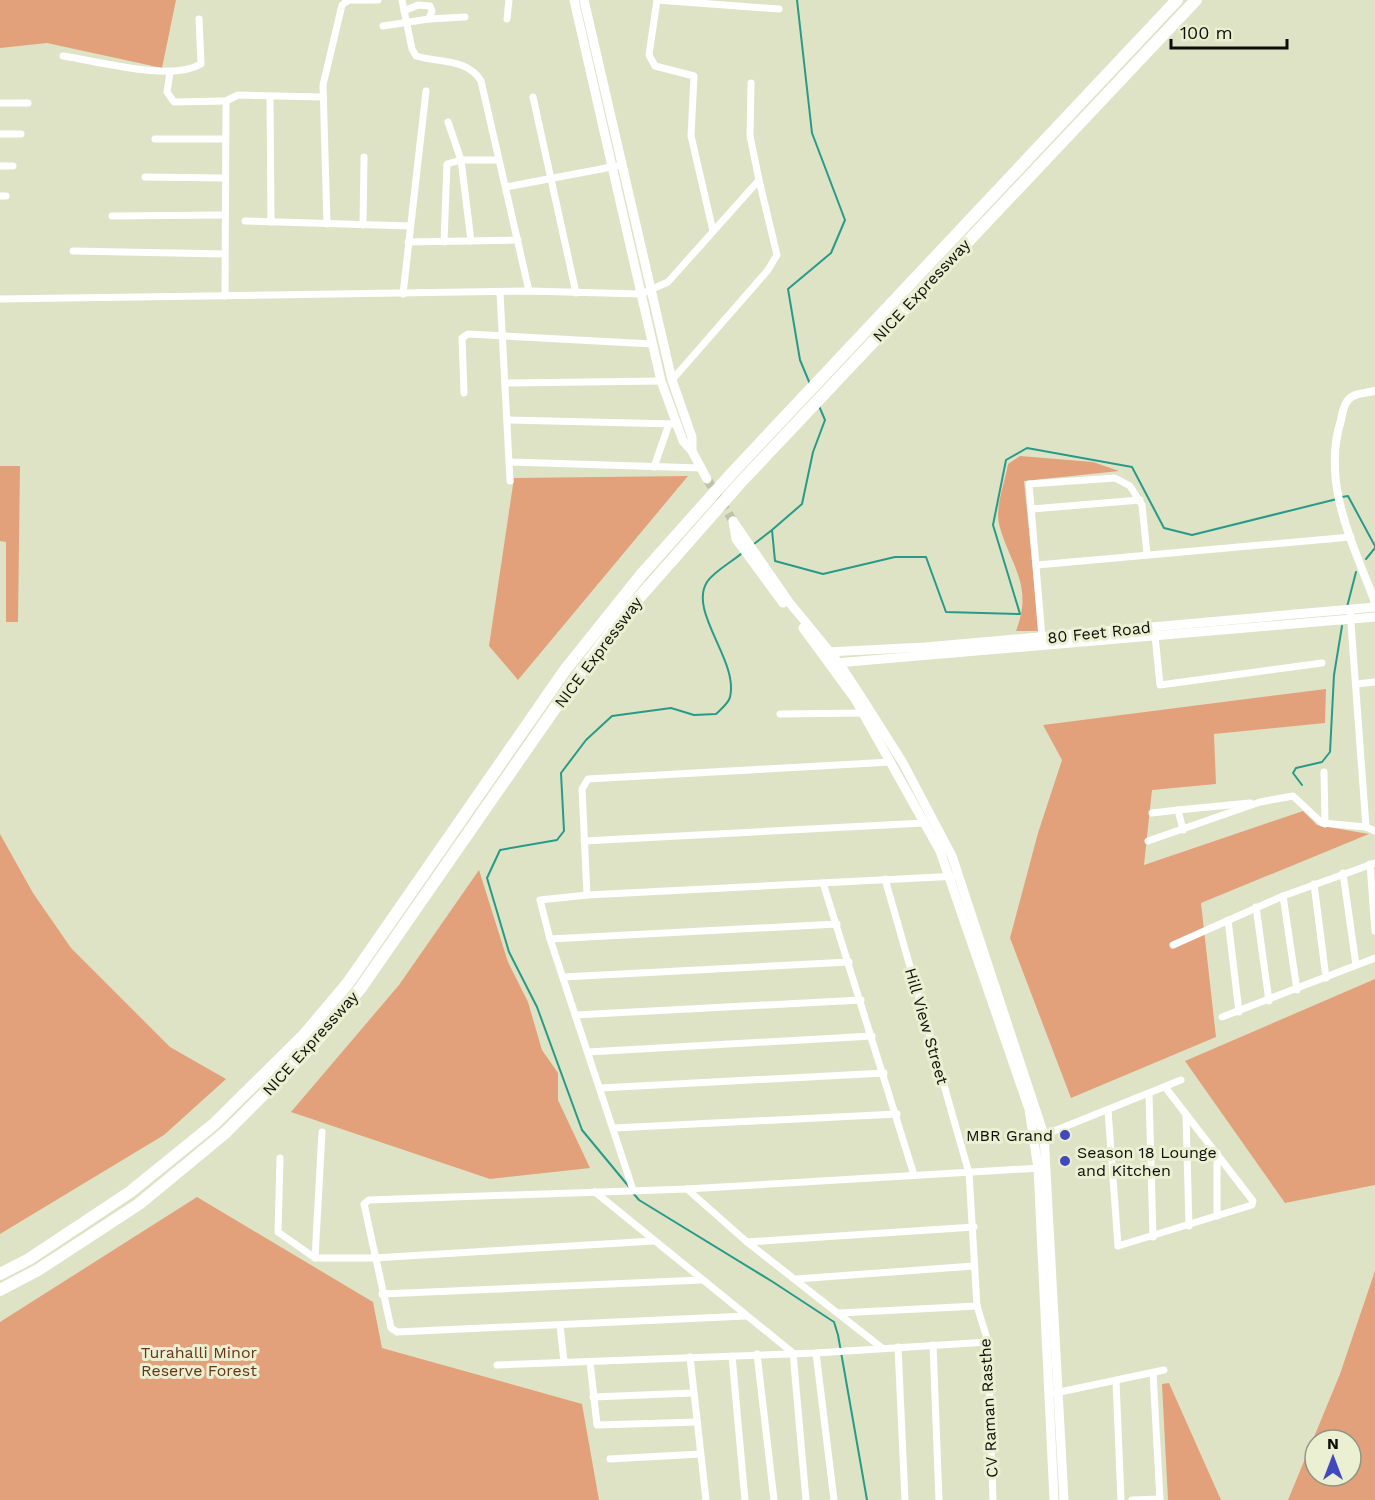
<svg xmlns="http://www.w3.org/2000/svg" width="1375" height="1500" viewBox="0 0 1375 1500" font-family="'Work Sans',sans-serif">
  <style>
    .green { fill: #e3a17b; fill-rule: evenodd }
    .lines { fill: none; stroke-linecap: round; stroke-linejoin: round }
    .stream { stroke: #279b88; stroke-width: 2 }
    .secondary-tunnel { stroke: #bfc3a9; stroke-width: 9; stroke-dasharray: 9 4.5; stroke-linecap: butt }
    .minor { stroke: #fff; stroke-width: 7 }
    .tertiary { stroke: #fff; stroke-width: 8 }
    .secondary { stroke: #fff; stroke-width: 9 }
    .motorway { stroke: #fff; stroke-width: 12 }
    .poi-dot { fill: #4249bd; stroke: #ebf0d3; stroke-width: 2 }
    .labels { text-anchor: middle; stroke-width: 6; stroke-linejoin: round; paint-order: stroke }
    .street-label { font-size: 16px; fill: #0d0f06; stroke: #ebf0d3 }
    .poi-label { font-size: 16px; fill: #0d0f06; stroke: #ebf0d3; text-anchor: end }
    .park-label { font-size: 16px; fill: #643516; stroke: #ebf0d3 }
  </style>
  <rect width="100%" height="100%" fill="#dee3c6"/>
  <!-- green -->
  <g class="green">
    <polygon points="0,0 176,0 162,68 47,43 0,48"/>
    <path d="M1020 456 1093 462 1119 471 1024 481 1039 631H1016C1034 584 1010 566 999 524 995 507 1005 482 1008 464Z"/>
    <polygon points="0,466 20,466 18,622 6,622 6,542 0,541"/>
    <polygon points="688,476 518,680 489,646 514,478"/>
    <polygon points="1326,689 1325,723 1214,734 1216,784 1152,790 1144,865 1303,811 1317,825 1369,834 1201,903 1216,1037 1071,1098 1010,938 1038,833 1062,760 1043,725"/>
    <polygon points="0,834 33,893 71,948 170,1047 226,1079 164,1135 0,1234"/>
    <polygon points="479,870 508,962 528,1002 542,1050 558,1073 558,1100 590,1168 490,1179 291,1112 399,985"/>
    <polygon points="1375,979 1375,1185 1285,1203 1185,1061"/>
    <polygon points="197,1197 373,1302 382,1348 582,1404 599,1500 0,1500 0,1322"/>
    <path d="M1375 1271V1500H1288L1340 1374ZM1315 1440H1351V1476H1315Z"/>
    <polygon points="1169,1383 1221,1500 1168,1500 1162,1384"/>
  </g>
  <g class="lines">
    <!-- stream -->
    <g class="stream">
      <polyline points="797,0 812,133 845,220 831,253 788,289 800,360 810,384"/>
      <polyline points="819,406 825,420 813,452 802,504 772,530 775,561 823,574 895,557 926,557 946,612 1020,614 993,525 1006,460 1027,448 1132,467 1164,528 1192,535 1337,499"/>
      <polyline points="1342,497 1348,496 1375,546"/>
      <polyline points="754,544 772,530"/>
      <polyline points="1366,559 1375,548"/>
      <polyline points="1347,607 1356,572"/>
      <polyline points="1302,785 1293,773 1296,768 1322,762 1330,752 1334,675 1342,626"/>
      <path d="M630 1188 582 1130 537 1007 509 952 487 878 500 850 557 840 564 831 561 773 586 740 612 716 671 708 694 715 716 714C721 709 729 703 730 697 739 661 688 612 707 582 714 571 732 562 742 553"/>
      <polyline points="633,1193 639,1200 773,1282 834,1322 838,1335 867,1500"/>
    </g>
    <!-- secondary-tunnel -->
    <polyline class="secondary-tunnel" points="707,479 733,521"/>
    <!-- minor -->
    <g class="minor">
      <path d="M402 0 412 49 416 56C438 63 468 58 481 81L529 291"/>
      <polyline points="657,0 649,55 655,66 694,76 691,136 713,231"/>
      <polyline points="657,0 779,9"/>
      <polyline points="404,11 418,5 430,6 432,11 429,19 465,17"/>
      <polyline points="507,19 509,0"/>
      <polyline points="383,26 429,19"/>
      <path d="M63 56C98 61 171 82 201 64L199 19"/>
      <polyline points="170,73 167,92 174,102 226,101"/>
      <polyline points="751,83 750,136 759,180"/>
      <polyline points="270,97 271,222"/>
      <polyline points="533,97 576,293"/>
      <polyline points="0,103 28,103"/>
      <polyline points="448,122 461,160 471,241"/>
      <polyline points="0,134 21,134"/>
      <polyline points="155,139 224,139"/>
      <polyline points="0,166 13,166"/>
      <polyline points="145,177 224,178"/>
      <polyline points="506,187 617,166"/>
      <polyline points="0,196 6,196"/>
      <polyline points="112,216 224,215"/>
      <polyline points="245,221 410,226"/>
      <polyline points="327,224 323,85 342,5 349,0 378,0"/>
      <polyline points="363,225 364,157"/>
      <polyline points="408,242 518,240"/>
      <polyline points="444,242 447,164 461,160 498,160"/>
      <polyline points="73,251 224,254"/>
      <polyline points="500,293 510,481"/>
      <polyline points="403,294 426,91"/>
      <polyline points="225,296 226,101 238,95 323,97"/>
      <polyline points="0,299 529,291 641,294 668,282 759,180 777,255 768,270 672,380"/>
      <polyline points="505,383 661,381"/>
      <polyline points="464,393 462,338 468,334 652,344"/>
      <polyline points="508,420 675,424"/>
      <polyline points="511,462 701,468"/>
      <polyline points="654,467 669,424"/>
      <polyline points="1032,509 1140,500"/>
      <polyline points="1037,565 1351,537"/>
      <polyline points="1350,610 1366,827"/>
      <polyline points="1155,636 1160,685 1322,663"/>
      <polyline points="1042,637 1029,484 1115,478 1130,486 1142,505 1147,554"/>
      <polyline points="1357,684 1375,682"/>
      <polyline points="780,714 863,713"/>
      <polyline points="1324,772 1325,824"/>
      <polyline points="1152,813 1178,810"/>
      <polyline points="1183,830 1178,810 1250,803"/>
      <polyline points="584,841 924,823"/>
      <polyline points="1148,841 1260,802 1293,796 1322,823 1366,827 1375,831"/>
      <polyline points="1370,864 1375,931"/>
      <polyline points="1343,873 1356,965"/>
      <polyline points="885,879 969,1173 977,1306 988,1342 993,1500"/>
      <polyline points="823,883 914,1175"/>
      <polyline points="1314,884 1326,978"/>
      <polyline points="587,895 582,789 588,779 891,762"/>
      <polyline points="1283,896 1297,990"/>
      <polyline points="1256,907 1269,1001"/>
      <polyline points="1228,920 1239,1012"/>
      <polyline points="550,939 837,924"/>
      <polyline points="1173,945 1283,896 1375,863"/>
      <polyline points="563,977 849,962"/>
      <polyline points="575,1015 861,1000"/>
      <polyline points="1222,1017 1375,958"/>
      <polyline points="588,1052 872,1036"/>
      <polyline points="600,1088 884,1073"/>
      <polyline points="1149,1094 1153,1237"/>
      <polyline points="1108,1110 1118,1246 1252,1205 1253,1201 1165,1087"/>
      <polyline points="1186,1115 1189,1226"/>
      <polyline points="614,1128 897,1114"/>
      <polyline points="1044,1135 1181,1080"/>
      <polyline points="1217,1153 1217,1216"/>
      <polyline points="280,1158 278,1232 315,1258 374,1258 654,1241"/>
      <polyline points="687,1189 747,1242 882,1348"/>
      <polyline points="633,1190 550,939 540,900 587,895 958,876"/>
      <polyline points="595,1192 793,1353 806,1500"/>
      <polyline points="747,1242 974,1227"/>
      <polyline points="315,1258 322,1132"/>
      <polyline points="796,1279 974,1266"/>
      <polyline points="382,1294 701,1280"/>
      <polyline points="839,1313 977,1306"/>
      <polyline points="746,1316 397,1332 391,1328 364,1204 369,1200 687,1189 1040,1168"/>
      <polyline points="560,1325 564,1362"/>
      <polyline points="933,1345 939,1500"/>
      <polyline points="898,1347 905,1500"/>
      <polyline points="816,1353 834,1500"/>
      <polyline points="757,1354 774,1500"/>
      <polyline points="732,1356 745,1500"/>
      <polyline points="690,1357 706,1500"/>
      <polyline points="590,1362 597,1425 697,1422"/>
      <polyline points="497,1365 816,1353 988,1342"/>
      <polyline points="1153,1373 1160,1500"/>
      <polyline points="1116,1381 1121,1500"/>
      <polyline points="1055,1393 1164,1370"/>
      <polyline points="593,1397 693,1393"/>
      <polyline points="610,1459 700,1454"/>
      <polyline points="1132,1500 1159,1499"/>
    </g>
    <!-- tertiary -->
    <path class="tertiary" d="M1375 391C1367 393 1354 393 1349 399 1344 403 1342 414 1341 420 1321 483 1353 544 1375 602"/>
    <!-- secondary -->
    <g class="secondary">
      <polyline points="574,0 661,381 683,441 692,451 707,479"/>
      <polyline points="584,0 672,380 692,437 692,451"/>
      <polyline points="733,521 789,602 839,663 860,695 903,763 952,856 1044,1135 1064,1500"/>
      <polyline points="733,521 736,539 783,603"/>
      <polyline points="803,628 855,699 940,851 1029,1109 1038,1168 1054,1500"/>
      <polyline points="827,652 925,647 1375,607"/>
      <polyline points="836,663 1375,617"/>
    </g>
    <!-- motorway -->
    <g class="motorway">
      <polyline points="0,1274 29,1259 130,1192 214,1124 304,1035 348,983 565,670 641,575 732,473 1177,0"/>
      <polyline points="0,1290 38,1270 139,1204 225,1133 313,1045 360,989 576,678 623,616 741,482 1196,0"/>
    </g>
  </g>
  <!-- markers -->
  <g class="poi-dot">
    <circle cx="1065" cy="1135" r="6"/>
    <circle cx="1065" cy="1161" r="6"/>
  </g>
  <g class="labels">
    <!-- street labels -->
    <g class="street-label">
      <text transform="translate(921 290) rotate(-47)" y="6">NICE Expressway</text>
      <text transform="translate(1099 632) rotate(-6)" y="6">80 Feet Road</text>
      <text transform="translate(598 652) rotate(-53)" y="6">NICE Expressway</text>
      <text transform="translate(927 1026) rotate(74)" y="6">Hill View Street</text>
      <text transform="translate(310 1043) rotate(-48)" y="6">NICE Expressway</text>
      <text transform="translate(988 1408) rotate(-93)" y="6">CV Raman Rasthe</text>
    </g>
    <!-- poi labels -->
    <g class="poi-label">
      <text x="1053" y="1141">MBR Grand</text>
      <text x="1077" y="1158" text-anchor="start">Season 18 Lounge<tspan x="1077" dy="18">and Kitchen</tspan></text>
    </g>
    <!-- park labels -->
    <g class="park-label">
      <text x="199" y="1358">Turahalli Minor<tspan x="199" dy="18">Reserve Forest</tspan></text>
    </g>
  </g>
  <!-- north arrow -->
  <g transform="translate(1333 1458)"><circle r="28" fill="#ebf0d3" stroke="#929681" stroke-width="1.5"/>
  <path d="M0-4.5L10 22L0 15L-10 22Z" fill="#4249bd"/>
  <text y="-9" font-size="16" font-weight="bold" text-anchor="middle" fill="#0d0f06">N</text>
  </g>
  <!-- scale -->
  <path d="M1171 39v9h116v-9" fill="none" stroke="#0d0f06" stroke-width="3"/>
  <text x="1180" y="39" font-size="18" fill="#0d0f06" stroke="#ebf0d3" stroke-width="4.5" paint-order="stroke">100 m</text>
</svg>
